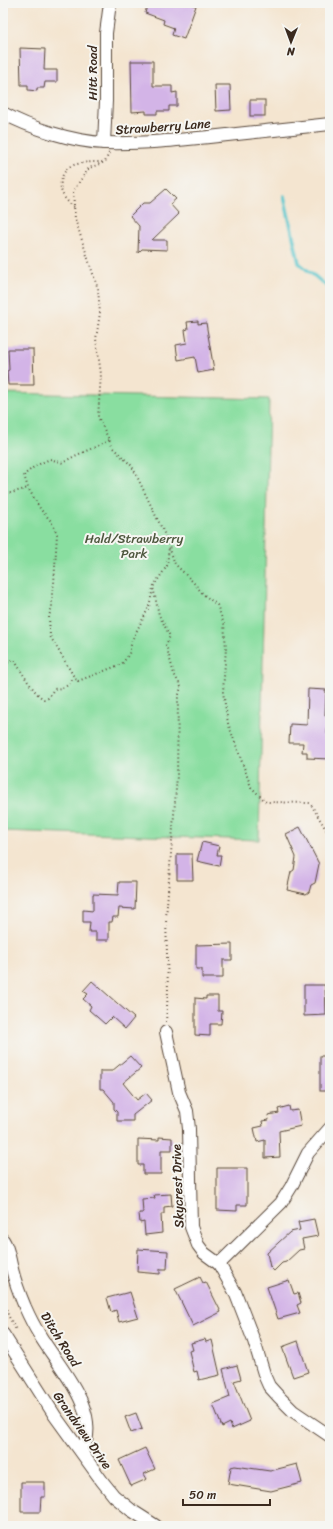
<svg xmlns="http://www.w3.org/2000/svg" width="333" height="1529" viewBox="0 0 333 1529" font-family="Sriracha,sans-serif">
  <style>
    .green { fill: #89dea0; stroke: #62845f }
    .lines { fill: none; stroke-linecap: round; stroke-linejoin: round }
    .stream { stroke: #5ac7cd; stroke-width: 3.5 }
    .building { fill: #d3b4e7 }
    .minor-casing { stroke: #574639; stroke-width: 14 }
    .path { stroke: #574639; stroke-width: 2; stroke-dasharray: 1 3; stroke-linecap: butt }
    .minor { stroke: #fff; stroke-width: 12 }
    .labels { text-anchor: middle; stroke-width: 4; stroke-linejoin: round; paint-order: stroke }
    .street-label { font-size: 13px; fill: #3b2a1e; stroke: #f6f6f2 }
    .park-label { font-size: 13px; fill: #4e573e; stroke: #f6f6f2 }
  </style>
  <rect width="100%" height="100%" fill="#f6f6f2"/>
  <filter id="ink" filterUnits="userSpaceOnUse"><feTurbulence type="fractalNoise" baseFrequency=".025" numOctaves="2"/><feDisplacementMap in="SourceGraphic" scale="8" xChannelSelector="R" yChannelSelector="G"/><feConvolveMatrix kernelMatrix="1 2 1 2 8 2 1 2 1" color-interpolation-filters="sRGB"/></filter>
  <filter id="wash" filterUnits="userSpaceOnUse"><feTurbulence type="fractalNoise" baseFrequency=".012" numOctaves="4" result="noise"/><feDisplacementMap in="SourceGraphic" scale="16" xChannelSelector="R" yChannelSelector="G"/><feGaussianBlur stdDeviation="0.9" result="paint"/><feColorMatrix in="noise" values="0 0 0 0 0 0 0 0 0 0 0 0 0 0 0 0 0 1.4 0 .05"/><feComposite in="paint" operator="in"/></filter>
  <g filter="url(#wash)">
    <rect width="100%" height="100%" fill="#f4e5d0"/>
    <!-- green -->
    <polygon class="green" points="3,393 269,399 259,840 3,831"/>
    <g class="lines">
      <!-- stream -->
      <polyline class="stream" points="284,196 299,263 330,289"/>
    </g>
    <g id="blocks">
      <!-- building -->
      <g class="building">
        <polygon points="148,3 187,3 196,6 184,39 172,35 174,28 163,24 164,20 145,13"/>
        <polygon points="20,48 45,49 44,70 57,70 57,82 45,82 44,88 37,88 37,91 28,90 28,85 21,85"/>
        <polygon points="131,61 153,61 153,86 172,86 172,93 177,92 177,106 169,106 169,111 157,111 157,114 146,114 146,111 132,112"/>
        <polygon points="215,85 230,85 231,110 216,111"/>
        <rect x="250" y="100" width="15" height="16"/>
        <polygon points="166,189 176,199 170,204 179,214 152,240 167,240 167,250 142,249 138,253 139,226 130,216 143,203 150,203"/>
        <polygon points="198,321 198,324 206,323 214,370 198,373 195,357 178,360 176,345 187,343 185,330 188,329 187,322"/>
        <polygon points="8,349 33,349 34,385 8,385 7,371 9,370"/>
        <polygon points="308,689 326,690 325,715 328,715 327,734 330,734 330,759 307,758 307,752 302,752 303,743 289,743 290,724 307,725"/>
        <polygon points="300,827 319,864 315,883 311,885 309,892 306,894 287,890 291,872 294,870 296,857 286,834"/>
        <polygon points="202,842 219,846 217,855 221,855 219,866 197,861"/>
        <polygon points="177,854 192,854 193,880 177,880"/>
        <polygon points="119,882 136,882 135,909 119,908 118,917 113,917 112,922 109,922 109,940 96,940 96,932 89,932 90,922 83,922 83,910 93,911 93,894 118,895"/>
        <polygon points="232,944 232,960 223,960 223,978 202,978 202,969 196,969 196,945"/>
        <polygon points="92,981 134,1018 125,1029 112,1017 105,1024 89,1010 91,1006 83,999 88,994 83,991"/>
        <polygon points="304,985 325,985 326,1015 304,1016"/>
        <polygon points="206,996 218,996 218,1011 222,1011 221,1024 210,1024 210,1036 195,1035 195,998 206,999"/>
        <polygon points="130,1056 141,1068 123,1083 137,1100 146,1093 152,1100 133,1115 133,1121 117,1121 117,1112 114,1109 114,1102 103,1089 100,1089 100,1071 112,1071"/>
        <rect x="320" y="1056" width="10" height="35"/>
        <polygon points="289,1106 290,1111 298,1110 301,1126 279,1131 280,1157 265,1158 265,1140 257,1142 254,1128 263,1126 262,1121 269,1120 268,1115 279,1113 278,1109"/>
        <polygon points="159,1137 172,1138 172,1150 161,1150 161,1174 143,1174 143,1165 138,1165 138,1139 159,1140"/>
        <polygon points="217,1168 247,1168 247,1205 237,1205 237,1211 217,1210"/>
        <polygon points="171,1194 172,1206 164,1207 164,1214 161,1214 162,1233 145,1235 144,1222 140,1223 139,1213 143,1213 142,1199 155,1198 154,1195"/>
        <polygon points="314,1219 318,1236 302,1239 304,1249 299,1250 286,1262 282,1263 274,1271 270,1267 267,1253 290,1232 300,1230 298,1222"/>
        <polygon points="138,1249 168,1251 167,1269 160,1269 160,1274 137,1272"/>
        <polygon points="200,1277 203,1283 206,1282 221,1312 193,1326 175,1289"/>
        <polygon points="289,1280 294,1294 298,1293 301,1303 297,1305 300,1313 278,1319 267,1287"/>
        <polygon points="130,1292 138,1317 119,1322 116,1310 111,1312 107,1298"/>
        <polygon points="205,1339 206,1342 212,1340 220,1375 199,1380 197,1371 194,1372 189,1351 193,1350 191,1343"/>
        <polygon points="298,1341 308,1372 293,1377 282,1347"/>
        <polygon points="237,1365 241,1379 234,1381 250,1421 232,1429 230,1423 222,1427 213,1404 230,1397 223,1369"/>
        <polygon points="136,1413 142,1429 131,1433 125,1417"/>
        <polygon points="145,1448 155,1469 144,1474 147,1479 131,1486 119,1460"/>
        <polygon points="297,1464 302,1483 271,1491 228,1484 231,1467 235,1466 270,1471"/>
        <polygon points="21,1482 45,1482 45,1497 41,1497 40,1512 21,1512"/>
      </g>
    </g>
  </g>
  <g filter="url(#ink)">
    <use href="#blocks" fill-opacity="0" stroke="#574639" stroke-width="1"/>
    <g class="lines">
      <defs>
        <g id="minor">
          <path d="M3 113C30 128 74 142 105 143 143 144 180 140 218 136 255 132 293 128 330 124"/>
          <polyline points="104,143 106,101 106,33 110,3"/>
          <polyline points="166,1032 179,1092 187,1111 189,1129 191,1227 198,1245 204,1253 219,1264 235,1292 254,1341 265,1377 269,1386 279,1397 293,1411 330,1436"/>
          <path d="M3 1240C9 1249 9 1259 12 1269 15 1282 20 1295 25 1307 29 1316 34 1326 39 1334 58 1367 103 1410 82 1452"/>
          <polyline points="219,1264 281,1203 291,1187 308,1153 330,1128"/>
          <polyline points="3,1334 55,1416 102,1481 114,1496 131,1510 156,1526"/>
        </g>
      </defs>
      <!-- minor casing -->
      <use href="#minor" class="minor-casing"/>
      <!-- path -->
      <g class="path">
        <polyline points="109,153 105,162 89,168 73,191 75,219 98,289 100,313 96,339 101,374 98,417 113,448 132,466 165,535 175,564 193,582 203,594 217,605 224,624 226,648 223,692 228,723 251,787 266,802 310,803 330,836"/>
        <path d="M74 207C63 199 57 188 63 175 65 171 67 168 71 166 80 162 93 162 102 162"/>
        <path d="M109 440C94 449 77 453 63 463L50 459 35 466 24 475 28 488 41 510 51 521 57 534 54 584 52 592V607L49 616 50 636 73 675 78 681 122 664 129 654 132 640 149 607 153 588"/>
        <polyline points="3,496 6,493 11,493 28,488"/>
        <path d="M3 669 5 665 11 660 15 661C21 671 34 694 44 699L48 698 54 689C63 688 68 687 72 680L77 679"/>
        <polyline points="166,1022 168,991 166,918 177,776 178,698 181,687 174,674 166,645 170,636 159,615 153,587 167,566 169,547"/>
        <polyline points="3,1294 8,1315 16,1330"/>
      </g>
      <!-- minor -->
      <use href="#minor" class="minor"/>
    </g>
  </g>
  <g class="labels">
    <!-- street labels -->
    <g class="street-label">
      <text transform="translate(92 73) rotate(-90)" y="5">Hitt Road</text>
      <text transform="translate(163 126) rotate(-4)" y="5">Strawberry Lane</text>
      <text transform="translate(177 1186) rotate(-92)" y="5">Skycrest Drive</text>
      <text transform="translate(61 1339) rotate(58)" y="5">Ditch Road</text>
      <text transform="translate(83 1430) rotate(55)" y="5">Grandview Drive</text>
    </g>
    <!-- park labels -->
    <g class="park-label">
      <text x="134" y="543">Hald/Strawberry<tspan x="134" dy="15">Park</tspan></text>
    </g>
  </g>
  <!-- margin -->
  <rect width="333" height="1529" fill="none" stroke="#f6f6f2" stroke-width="16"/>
  <!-- north arrow -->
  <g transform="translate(291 42) rotate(181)" stroke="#f6f6f2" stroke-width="3" paint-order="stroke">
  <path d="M0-3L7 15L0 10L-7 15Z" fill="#3b2a1e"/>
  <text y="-6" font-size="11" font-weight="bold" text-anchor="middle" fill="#3b2a1e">N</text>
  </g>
  <!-- scale -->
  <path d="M183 1499v6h87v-6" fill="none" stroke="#3b2a1e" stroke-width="2"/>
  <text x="189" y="1499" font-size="12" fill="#3b2a1e" stroke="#f6f6f2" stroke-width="3" paint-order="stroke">50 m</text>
</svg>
